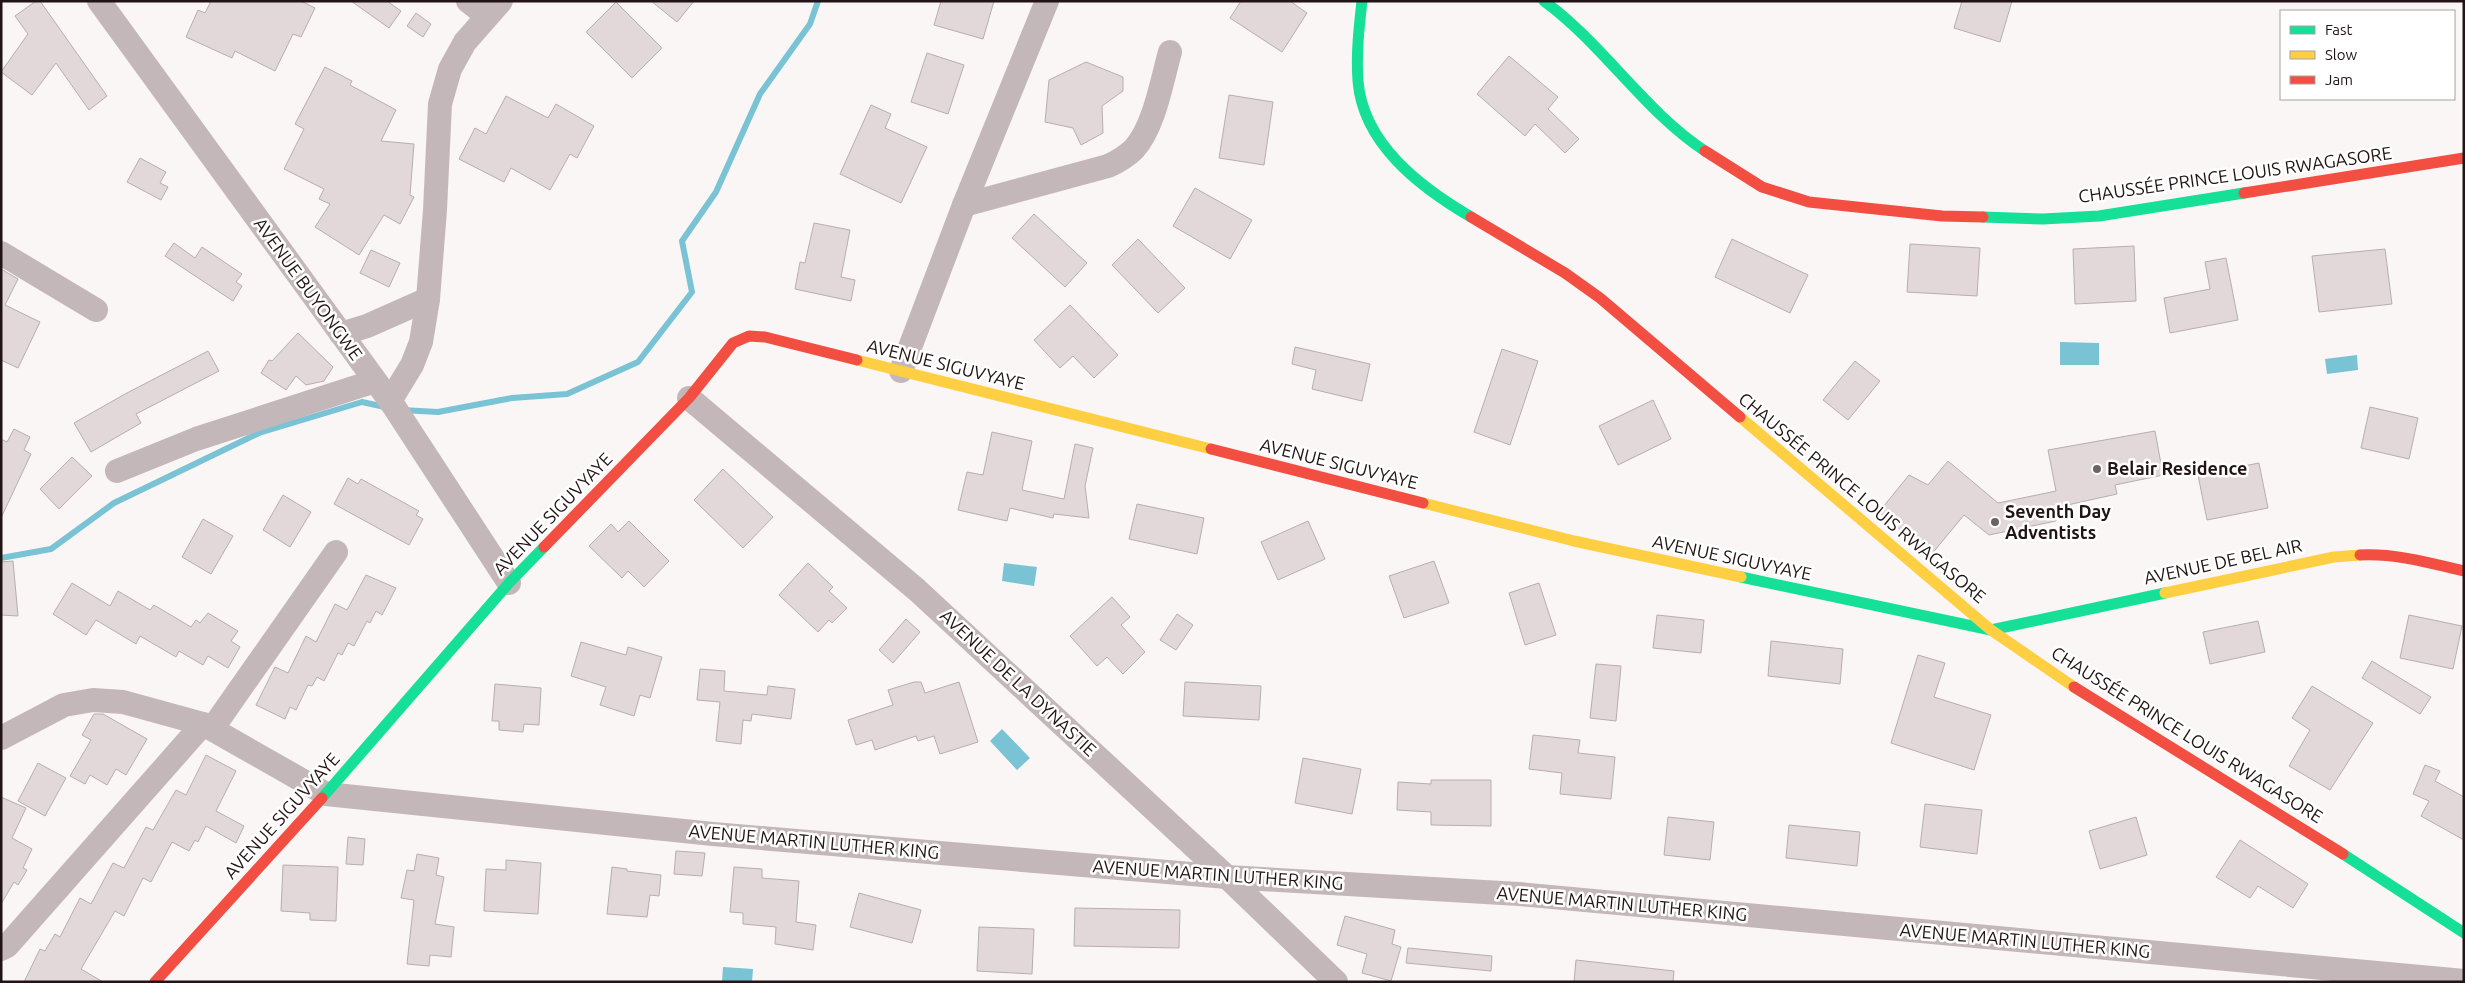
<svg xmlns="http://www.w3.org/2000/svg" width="2465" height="983" viewBox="0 0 2465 983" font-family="Ubuntu,sans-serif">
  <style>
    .water { fill: #79c3d4 }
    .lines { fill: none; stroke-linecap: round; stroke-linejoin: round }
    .stream { stroke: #79c3d4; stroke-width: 6 }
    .building { fill: #e2d8d9; stroke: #b7aeae }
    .street { stroke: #c4b7b9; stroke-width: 24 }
    .fast { stroke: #16e098; stroke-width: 11 }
    .slow { stroke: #ffcf43; stroke-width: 11 }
    .jam { stroke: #f24e42; stroke-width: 11 }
    .poi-dot { fill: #6e6364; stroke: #fff; stroke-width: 2 }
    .labels { text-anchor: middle; stroke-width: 5; stroke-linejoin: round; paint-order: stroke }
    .street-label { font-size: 18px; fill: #221416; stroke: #fff }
    .poi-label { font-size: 18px; font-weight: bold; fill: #221416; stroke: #fff; text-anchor: start }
  </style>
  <rect width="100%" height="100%" fill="#faf6f6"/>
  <!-- water -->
  <g class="water">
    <polygon points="2060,342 2099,343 2099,365 2060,365"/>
    <polygon points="2357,355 2358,370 2327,374 2325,359"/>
    <polygon points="1004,563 1037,567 1034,586 1002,581"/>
    <polygon points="1002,729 1030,758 1017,770 990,741"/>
    <polygon points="723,967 753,969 752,982 722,982"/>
  </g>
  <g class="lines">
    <!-- stream -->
    <g class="stream">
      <polyline points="402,410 438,412 512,398 567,394 638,362 692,292 682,241 716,192 760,94 810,24 818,1"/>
      <polyline points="1,558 51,549 114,503 259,433 362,402 385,407"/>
    </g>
  </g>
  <!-- building -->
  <g class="building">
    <polygon points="36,1 40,1 107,96 89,110 56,63 32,95 1,72 28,34 15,16"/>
    <polygon points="211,1 301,1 315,8 301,37 293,34 275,71 235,51 232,58 186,37 198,10 205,13"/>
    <polygon points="351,1 387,1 401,11 389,28"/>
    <polygon points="651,1 694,1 677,22"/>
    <polygon points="941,1 994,1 983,39 934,25"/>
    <polygon points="1241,1 1290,1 1307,13 1282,52 1230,18"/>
    <polygon points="1962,1 2012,1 2000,42 1954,28"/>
    <polygon points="616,2 662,48 632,78 586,32"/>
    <polygon points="416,13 431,24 423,37 407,26"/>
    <polygon points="927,53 964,65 948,114 911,102"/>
    <polygon points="1509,56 1558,97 1548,109 1579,139 1565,153 1535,124 1525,136 1477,94"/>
    <polygon points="1086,62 1123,77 1123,91 1102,106 1103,133 1081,145 1073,128 1045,122 1049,80"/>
    <polygon points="325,67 352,81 350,85 396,110 381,141 414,144 410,195 414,197 400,224 384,215 359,255 315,227 330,204 319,199 324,189 284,169 304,129 295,124"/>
    <polygon points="1229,95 1273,102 1264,165 1219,158"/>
    <polygon points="506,96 548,118 556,104 594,126 577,158 570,154 550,190 511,168 504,182 459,159 475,128 486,134"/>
    <polygon points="871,105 891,114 885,128 927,147 901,203 840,174"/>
    <polygon points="140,158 166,172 160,183 168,187 161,200 127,182"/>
    <polygon points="1195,188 1252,220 1230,259 1173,226"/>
    <polygon points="1034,214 1087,263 1065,287 1012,238"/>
    <polygon points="814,223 850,230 841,277 855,280 851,301 795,289 800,262 805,263"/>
    <polygon points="1138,239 1185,288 1158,313 1112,265"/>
    <polygon points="1732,239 1808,275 1790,313 1715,277"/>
    <polygon points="174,243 195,258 202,247 242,274 236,282 242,286 233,301 165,256"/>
    <polygon points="1910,244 1980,248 1977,296 1907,292"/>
    <polygon points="2134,246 2136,301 2075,304 2073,249"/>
    <polygon points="2385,249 2392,304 2319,312 2312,256"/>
    <polygon points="371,250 400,263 389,287 360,273"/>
    <polygon points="2226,258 2238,320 2170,333 2164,298 2210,289 2205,262"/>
    <polygon points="1,269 18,279 5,305 40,322 18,368 1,360"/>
    <polygon points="1070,305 1118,355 1094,378 1073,356 1060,368 1034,340"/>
    <polygon points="298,333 333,367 324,381 306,385 296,376 286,390 261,373 269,360 272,361"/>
    <polygon points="1295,347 1370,364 1362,401 1312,389 1316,370 1292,364"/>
    <polygon points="1502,349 1538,361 1510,445 1474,432"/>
    <polygon points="208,351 219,371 136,414 141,423 91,452 74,423 125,394"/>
    <polygon points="1855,361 1880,381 1848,420 1823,400"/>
    <polygon points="1653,400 1671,439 1618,465 1599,426"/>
    <polygon points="2370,407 2418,418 2409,459 2361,448"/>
    <polygon points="14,429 30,437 24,450 31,454 1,518 1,439 7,442"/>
    <polygon points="2155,431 2163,475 2115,485 2117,494 2054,508 2056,521 1989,535 1964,515 1931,555 1879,512 1909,475 1928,485 1948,461 1998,503 2056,491 2048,450"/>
    <polygon points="992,432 1032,441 1022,490 1064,499 1075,444 1093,448 1085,486 1089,518 1054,514 1053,518 1010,508 1007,521 958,510 967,472 983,475"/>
    <polygon points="72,457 92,476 59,509 40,489"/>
    <polygon points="2259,463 2268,508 2207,520 2198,475"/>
    <polygon points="723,469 773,517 743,548 694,500"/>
    <polygon points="348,478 358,484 361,479 419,511 416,515 423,519 409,545 334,504"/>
    <polygon points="283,495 311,512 290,547 263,530"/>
    <polygon points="1137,504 1204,518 1197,554 1129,539"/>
    <polygon points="203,519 233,536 211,574 182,557"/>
    <polygon points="629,521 669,561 644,587 628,571 622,578 589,546 611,524 618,532"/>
    <polygon points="1308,521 1325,559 1278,580 1261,542"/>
    <polygon points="13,561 18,616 1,615 1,562"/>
    <polygon points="1434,561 1449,603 1404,618 1389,576"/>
    <polygon points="808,563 833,587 829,591 847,608 832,623 829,620 818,632 779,595"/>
    <polygon points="366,575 396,588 382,615 376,611 370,623 367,621 354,646 348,643 342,655 338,653 324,681 317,677 312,686 308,685 296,710 290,707 285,719 256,705 275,667 288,673 306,636 316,642 335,604 347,610"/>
    <polygon points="72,583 110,606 118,591 150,610 154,605 191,627 196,620 200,623 208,613 238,631 231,641 240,647 228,668 208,656 203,665 179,651 176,657 140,636 136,644 96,620 86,635 53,614"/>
    <polygon points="1539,583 1556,635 1525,645 1509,593"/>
    <polygon points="1112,597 1130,617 1121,625 1145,652 1123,674 1107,657 1097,666 1070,636"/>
    <polygon points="1177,614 1193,625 1176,650 1160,640"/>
    <polygon points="1657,615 1704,620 1701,653 1653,648"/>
    <polygon points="2409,615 2462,626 2453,669 2400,658"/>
    <polygon points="906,619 920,632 893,663 879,650"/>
    <polygon points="2258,621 2265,652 2210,664 2203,632"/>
    <polygon points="1771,641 1843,649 1840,684 1768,676"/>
    <polygon points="581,642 626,655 628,647 662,657 650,698 640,695 634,716 600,705 606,687 571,676"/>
    <polygon points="1918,655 1945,663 1934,697 1991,715 1974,770 1891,743"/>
    <polygon points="2372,661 2431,697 2420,714 2362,678"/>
    <polygon points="1596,664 1621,666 1616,721 1590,718"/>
    <polygon points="700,669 725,671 724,691 767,695 768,686 795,689 791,719 752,714 751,721 743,720 741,744 716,741 720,702 697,700"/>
    <polygon points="914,682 921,682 925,693 959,682 978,742 940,754 934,736 918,741 916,736 875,750 872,740 856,745 848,720 893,705 888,690"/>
    <polygon points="1185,682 1261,686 1259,720 1183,716"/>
    <polygon points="495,684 541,688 539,725 524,724 523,732 499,730 499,721 492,721"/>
    <polygon points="2312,686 2373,723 2330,790 2289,766 2310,730 2292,718"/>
    <polygon points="94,714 103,714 147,739 126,775 116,769 107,785 90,775 85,784 70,776 91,740 82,735"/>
    <polygon points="1533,735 1580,740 1578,753 1615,757 1611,799 1560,794 1562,773 1529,769"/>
    <polygon points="206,755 236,771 216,811 244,826 236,843 206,826 198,842 195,840 189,851 172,842 151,882 143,878 124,916 115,911 81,969 103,982 24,982 40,949 45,951 55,934 60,937 80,898 91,904 113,863 124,868 146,827 153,830 176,790 186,795"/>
    <polygon points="1303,758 1361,769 1352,814 1295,803"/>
    <polygon points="38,763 66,778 45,816 18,801"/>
    <polygon points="2425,765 2440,771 2435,781 2464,797 2464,840 2421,816 2429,801 2413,794"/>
    <polygon points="1431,780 1491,780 1491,826 1431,825 1431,812 1397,810 1398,782 1431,784"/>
    <polygon points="1,797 26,808 12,838 32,849 23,868 27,870 18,885 14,882 1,904"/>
    <polygon points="1925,804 1982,810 1977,854 1920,847"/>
    <polygon points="1668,817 1714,822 1710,860 1664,855"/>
    <polygon points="2136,817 2147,855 2100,869 2089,831"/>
    <polygon points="1789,825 1860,832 1857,866 1786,858"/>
    <polygon points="348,837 365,839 363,865 346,864"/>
    <polygon points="2240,840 2308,884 2293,908 2258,886 2250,898 2216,877"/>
    <polygon points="676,851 705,853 702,876 674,874"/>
    <polygon points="417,854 439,858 436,875 444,877 435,924 454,927 451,957 430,955 429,966 407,964 414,900 401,898 407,870 414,871"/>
    <polygon points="506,860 541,863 538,914 484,911 486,869 506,870"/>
    <polygon points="283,865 338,867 336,921 310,920 310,913 281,911"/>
    <polygon points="612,867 627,869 627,871 661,875 659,896 650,895 647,917 607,914"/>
    <polygon points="734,867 762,869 762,878 799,881 796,922 816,925 813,950 775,944 776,927 743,924 743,913 730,912"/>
    <polygon points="859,893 921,910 912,943 850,927"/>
    <polygon points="1075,908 1180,910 1179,948 1074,946"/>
    <polygon points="1345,916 1395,930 1392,944 1401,947 1391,981 1362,973 1367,954 1337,945"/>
    <polygon points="979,927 1034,929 1032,974 977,971"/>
    <polygon points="1408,948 1492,956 1491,971 1406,963"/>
    <polygon points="1576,960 1674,971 1673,982 1574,982"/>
  </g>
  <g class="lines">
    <!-- street -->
    <g class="street">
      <polyline points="99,1 393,405 509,583"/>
      <polyline points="468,1 487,16"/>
      <path d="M964 205 1108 166C1117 162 1126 157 1134 149 1154 128 1162 80 1170 52"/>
      <polyline points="1,253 96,310"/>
      <polyline points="341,334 367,326 428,299"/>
      <polyline points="901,371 964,205 1047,1"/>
      <polyline points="689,398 917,590 1227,877 1336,982"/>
      <polyline points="390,401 412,365 421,342 428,299 435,210 440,104 450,69 465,42 501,1"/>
      <polyline points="117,471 196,439 375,381"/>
      <polyline points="212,729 336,552"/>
      <polyline points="1,738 64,705 93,700 123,702 203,724 326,794 713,834 1227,877 1519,894 2464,981"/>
      <polyline points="1,949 7,946 203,724"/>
    </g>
    <!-- fast -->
    <g class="fast">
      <path d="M1362 1C1359 28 1356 54 1358 81 1363 144 1420 187 1471 217"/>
      <path d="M1544 1C1603 44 1644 111 1705 151"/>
      <polyline points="1983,217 2043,219 2099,216 2244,193"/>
      <polyline points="1741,577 1991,630 2165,593"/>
      <polyline points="322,798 509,583 544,547"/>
      <polyline points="2343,854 2464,933"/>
    </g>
    <!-- slow -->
    <g class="slow">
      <polyline points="857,360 1211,449"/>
      <polyline points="1740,417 1991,630 2074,687"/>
      <polyline points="1423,503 1574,541 1741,577"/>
      <polyline points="2165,593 2334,557 2360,555"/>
    </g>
    <!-- jam -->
    <g class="jam">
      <polyline points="1705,151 1762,187 1809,202 1942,216 1983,217"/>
      <polyline points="2244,193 2464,158"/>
      <polyline points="1471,217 1565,273 1600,298 1740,417"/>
      <polyline points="1211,449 1423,503"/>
      <polyline points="544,547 689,398 733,343 749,336 765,337 857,360"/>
      <path d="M2360 555C2395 553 2430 563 2464 571"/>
      <polyline points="2074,687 2343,854"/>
      <polyline points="155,982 322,798"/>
    </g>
  </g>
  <!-- markers -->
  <g class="poi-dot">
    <circle cx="2097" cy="469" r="5"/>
    <circle cx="1995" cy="522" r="5"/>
  </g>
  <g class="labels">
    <!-- street labels -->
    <g class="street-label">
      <text transform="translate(2235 175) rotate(-8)" y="6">CHAUSSÉE PRINCE LOUIS RWAGASORE</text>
      <text transform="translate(308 289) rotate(54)" y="6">AVENUE BUYONGWE</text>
      <text transform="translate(946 365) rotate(14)" y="6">AVENUE SIGUVYAYE</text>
      <text transform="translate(1339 464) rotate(14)" y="6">AVENUE SIGUVYAYE</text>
      <text transform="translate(1862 498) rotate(40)" y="6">CHAUSSÉE PRINCE LOUIS RWAGASORE</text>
      <text transform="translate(553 514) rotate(-46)" y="6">AVENUE SIGUVYAYE</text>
      <text transform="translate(1732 558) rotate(12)" y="6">AVENUE SIGUVYAYE</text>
      <text transform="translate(2223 562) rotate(-12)" y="6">AVENUE DE BEL AIR</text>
      <text transform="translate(1018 683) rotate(43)" y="6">AVENUE DE LA DYNASTIE</text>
      <text transform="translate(2187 735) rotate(32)" y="6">CHAUSSÉE PRINCE LOUIS RWAGASORE</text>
      <text transform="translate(282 816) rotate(-48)" y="6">AVENUE SIGUVYAYE</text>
      <text transform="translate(814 842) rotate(5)" y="6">AVENUE MARTIN LUTHER KING</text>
      <text transform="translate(1218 875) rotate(4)" y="6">AVENUE MARTIN LUTHER KING</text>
      <text transform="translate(1622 904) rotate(5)" y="6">AVENUE MARTIN LUTHER KING</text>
      <text transform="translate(2025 941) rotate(5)" y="6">AVENUE MARTIN LUTHER KING</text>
    </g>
    <!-- poi labels -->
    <g class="poi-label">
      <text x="2107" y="475">Belair Residence</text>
      <text x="2005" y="518">Seventh Day<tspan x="2005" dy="21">Adventists</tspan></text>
    </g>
  </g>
  <!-- border -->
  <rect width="2465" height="983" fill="none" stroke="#221416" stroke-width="5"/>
  <!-- legend -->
  <rect x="2280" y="10" width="175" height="90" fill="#ffffff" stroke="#a7a1a2"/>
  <rect x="2290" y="26" width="25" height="8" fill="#16e098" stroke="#a7a1a2"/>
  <text x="2325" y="35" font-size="15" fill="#221416">Fast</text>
  <rect x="2290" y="51" width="25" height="8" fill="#ffcf43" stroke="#a7a1a2"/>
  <text x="2325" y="60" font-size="15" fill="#221416">Slow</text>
  <rect x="2290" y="76" width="25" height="8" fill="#f24e42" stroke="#a7a1a2"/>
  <text x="2325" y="85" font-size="15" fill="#221416">Jam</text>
</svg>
